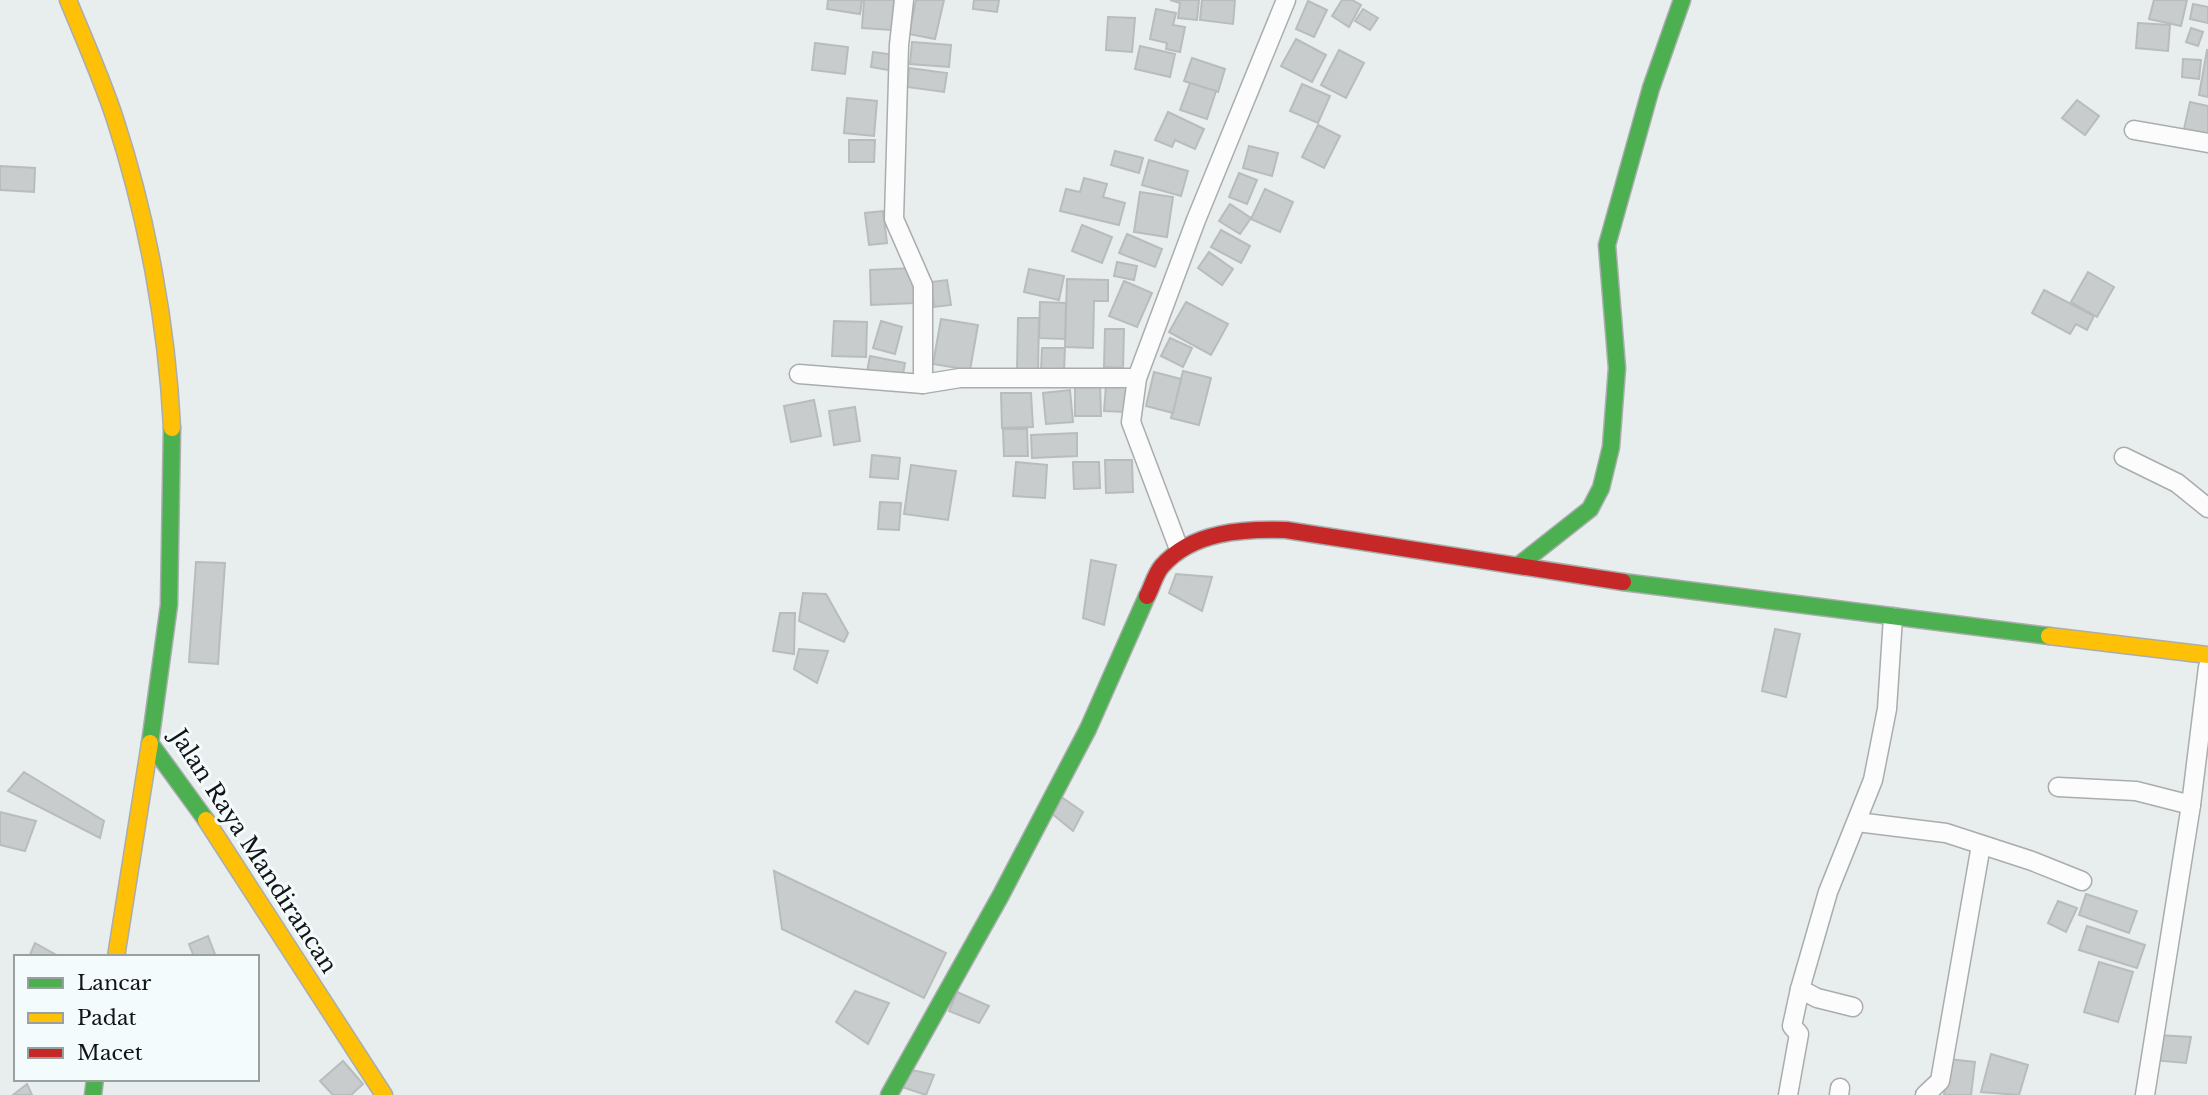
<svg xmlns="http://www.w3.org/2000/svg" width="2208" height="1095" viewBox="0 0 2208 1095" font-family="'Libre Baskerville',serif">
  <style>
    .building { fill: #c9cccd; stroke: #b8bcbc; stroke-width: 2 }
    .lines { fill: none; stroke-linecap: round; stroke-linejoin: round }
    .street-casing { stroke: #a9adad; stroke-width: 21 }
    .fast-casing { stroke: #a9adad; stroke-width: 19 }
    .slow-casing { stroke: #a9adad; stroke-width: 19 }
    .jam-casing { stroke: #a9adad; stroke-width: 19 }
    .street { stroke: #fcfcfc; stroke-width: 18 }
    .fast { stroke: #4caf50; stroke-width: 16 }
    .slow { stroke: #ffc107; stroke-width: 16 }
    .jam { stroke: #c62828; stroke-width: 16 }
    .labels { text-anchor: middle; stroke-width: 6; stroke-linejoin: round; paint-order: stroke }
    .street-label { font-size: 23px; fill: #121415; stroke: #f4fbfd }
  </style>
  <rect width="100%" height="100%" fill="#e8eded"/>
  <!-- building -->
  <g class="building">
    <polygon points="828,0 862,0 860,14 827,9"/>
    <polygon points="864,0 894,0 892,30 862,28"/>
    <polygon points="916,0 944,0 935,39 909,34"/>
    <polygon points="974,0 999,0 997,12 973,9"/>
    <polygon points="1170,0 1199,0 1197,20 1178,18 1180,3"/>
    <polygon points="1202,0 1235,0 1233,24 1200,20"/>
    <polygon points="1342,0 1352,0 1361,5 1349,27 1332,16"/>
    <polygon points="2154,0 2187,0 2181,26 2149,19"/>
    <polygon points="1308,1 1327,10 1314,37 1296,29"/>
    <polygon points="2193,4 2208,7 2208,23 2190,19"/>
    <polygon points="1156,9 1176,13 1173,25 1185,27 1180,52 1166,49 1167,43 1150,39"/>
    <polygon points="1363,9 1378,18 1370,30 1355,21"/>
    <polygon points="1108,17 1135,18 1132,52 1106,50"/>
    <polygon points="2138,23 2170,25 2168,51 2136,48"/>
    <polygon points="2191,28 2203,32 2198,46 2186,42"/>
    <polygon points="1296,39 1326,55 1312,82 1281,66"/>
    <polygon points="912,42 951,45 949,67 910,64"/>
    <polygon points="815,43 848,47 845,74 812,70"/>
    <polygon points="1140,46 1175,54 1170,77 1135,69"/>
    <polygon points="1339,50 1364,63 1346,98 1321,85"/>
    <polygon points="2207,50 2208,50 2208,97 2199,95"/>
    <polygon points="873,52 896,55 894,71 871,67"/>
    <polygon points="1192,58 1225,69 1218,92 1184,81"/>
    <polygon points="2183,59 2201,60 2199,79 2182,77"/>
    <polygon points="909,68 947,73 944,92 907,87"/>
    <polygon points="1190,83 1216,91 1207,119 1180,110"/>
    <polygon points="1302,84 1330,96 1318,123 1290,111"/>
    <polygon points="847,98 877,101 874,136 844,133"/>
    <polygon points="2077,100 2099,116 2085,135 2062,118"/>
    <polygon points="2190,102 2208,106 2208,134 2184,129"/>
    <polygon points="1168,112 1204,129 1195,149 1175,140 1172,147 1155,140"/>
    <polygon points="1318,125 1340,136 1324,168 1302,157"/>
    <polygon points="849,140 875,140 874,162 849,162"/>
    <polygon points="1249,146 1278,153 1272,176 1243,168"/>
    <polygon points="1115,151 1143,158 1139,173 1111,165"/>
    <polygon points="1149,160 1188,171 1181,196 1142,185"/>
    <polygon points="0,166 35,168 34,192 0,190"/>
    <polygon points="1239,173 1257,180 1247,204 1229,197"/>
    <polygon points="1084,178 1107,184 1103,197 1125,203 1119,225 1060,211 1066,189 1080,192"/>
    <polygon points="1265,189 1293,202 1280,232 1251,219"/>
    <polygon points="1140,192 1173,197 1167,237 1134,232"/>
    <polygon points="1230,204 1251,218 1240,234 1219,221"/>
    <polygon points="883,211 887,243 869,245 865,213"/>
    <polygon points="1082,225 1112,237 1102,263 1072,251"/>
    <polygon points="1221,230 1250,246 1241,263 1211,247"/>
    <polygon points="1127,234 1162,249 1155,267 1119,253"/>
    <polygon points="1209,252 1233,269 1222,285 1198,268"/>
    <polygon points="1117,262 1137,266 1134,280 1114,276"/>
    <polygon points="914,268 915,303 871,305 870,270"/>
    <polygon points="1029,269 1064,276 1059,300 1024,292"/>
    <polygon points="2088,272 2114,287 2097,317 2071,302"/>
    <polygon points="1067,279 1108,280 1108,301 1094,301 1093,348 1065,347"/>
    <polygon points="947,280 951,305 934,307 931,282"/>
    <polygon points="1124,281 1152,293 1137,327 1109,316"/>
    <polygon points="2044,290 2094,316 2087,330 2076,324 2070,334 2032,313"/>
    <polygon points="1040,302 1066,303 1065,339 1039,338"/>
    <polygon points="1186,302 1228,324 1211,355 1169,332"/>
    <polygon points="1018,318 1039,318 1038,371 1017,370"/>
    <polygon points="941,319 978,325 970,370 933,364"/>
    <polygon points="834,321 867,322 866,357 832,356"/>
    <polygon points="881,321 902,327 895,354 873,348"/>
    <polygon points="1105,329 1124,329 1123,368 1104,367"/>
    <polygon points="1170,338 1192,348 1183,367 1161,356"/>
    <polygon points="1042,348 1065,348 1064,371 1041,371"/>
    <polygon points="870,356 905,363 902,379 867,372"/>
    <polygon points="1183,371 1211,378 1199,425 1171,418"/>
    <polygon points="1154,372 1181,379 1173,413 1146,406"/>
    <polygon points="1100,384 1101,416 1075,416 1075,385"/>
    <polygon points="1106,385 1127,386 1126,412 1104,411"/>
    <polygon points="1070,390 1073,422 1046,424 1043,393"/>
    <polygon points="1001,393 1031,393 1033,427 1002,428"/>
    <polygon points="814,400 821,436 791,442 784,406"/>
    <polygon points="855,407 860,441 834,445 829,411"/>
    <polygon points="1003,429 1027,429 1028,456 1004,456"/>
    <polygon points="1077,433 1077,456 1032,458 1031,435"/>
    <polygon points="872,455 900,458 898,479 870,477"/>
    <polygon points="1105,460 1132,460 1133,492 1106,493"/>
    <polygon points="1016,462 1047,465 1045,498 1013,496"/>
    <polygon points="1073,462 1099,462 1100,488 1074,489"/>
    <polygon points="911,465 956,471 948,520 904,514"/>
    <polygon points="880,502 901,503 899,530 878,529"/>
    <polygon points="1091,560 1116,565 1104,625 1083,618"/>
    <polygon points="196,562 225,563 218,664 189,662"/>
    <polygon points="1176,574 1212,577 1202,611 1169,593"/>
    <polygon points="803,593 826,594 848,633 844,642 799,621"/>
    <polygon points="780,613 795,613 794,654 773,651"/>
    <polygon points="1775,629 1800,634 1786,697 1762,691"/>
    <polygon points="799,649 828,651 817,683 794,669"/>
    <polygon points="24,772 104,821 100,838 8,791"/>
    <polygon points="1060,796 1083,812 1073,831 1050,812"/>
    <polygon points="0,812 36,821 25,851 0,845"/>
    <polygon points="774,871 946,953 924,998 782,929"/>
    <polygon points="2086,894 2137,911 2129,933 2079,915"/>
    <polygon points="2058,901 2077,908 2066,932 2048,923"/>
    <polygon points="2087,926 2145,945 2137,968 2079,950"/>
    <polygon points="208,936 216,957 194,957 189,944"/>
    <polygon points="35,943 60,957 29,957"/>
    <polygon points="2099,962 2133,972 2118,1022 2084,1012"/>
    <polygon points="855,991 889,1003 868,1044 836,1022"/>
    <polygon points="957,992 989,1006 979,1023 949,1011"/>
    <polygon points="2158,1035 2191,1037 2186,1063 2153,1060"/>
    <polygon points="1991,1054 2028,1065 2019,1095 1981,1092"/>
    <polygon points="1948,1059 1975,1062 1971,1095 1944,1095"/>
    <polygon points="343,1061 363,1084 351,1095 333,1095 320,1081"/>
    <polygon points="912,1070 934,1075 926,1095 899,1086"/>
    <polygon points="27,1084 32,1095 13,1095"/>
  </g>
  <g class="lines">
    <defs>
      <g id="street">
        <polyline points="904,0 899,45 894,219 923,285 923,384"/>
        <polyline points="2134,130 2208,143"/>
        <polyline points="799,374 923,384 960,378 1137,378"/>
        <polyline points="2124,457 2177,483 2208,508"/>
        <polyline points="1179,549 1131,422 1137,378 1196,220 1286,0"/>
        <polyline points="2058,787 2136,791 2191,805"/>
        <polyline points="1857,822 1946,833 2032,861 2082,881"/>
        <polyline points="1853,1007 1817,998 1800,989 1828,892 1873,780 1887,709 1893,617"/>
        <polyline points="1788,1095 1799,1034 1792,1026 1800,989"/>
        <polyline points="1839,1095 1840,1088"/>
        <polyline points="1925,1095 1940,1081 1981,845"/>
        <polyline points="2145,1095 2191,805 2208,667"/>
      </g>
      <g id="fast">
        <polyline points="172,428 169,605 150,743 206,820"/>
        <polyline points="1519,565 1590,509 1601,488 1611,447 1617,368 1607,245 1651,88 1682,0"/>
        <polyline points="1623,582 2049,636"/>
        <polyline points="93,1095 95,1079"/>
        <polyline points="889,1095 1001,895 1088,729 1147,596"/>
      </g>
      <g id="slow">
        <path d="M68 0C84 39 102 79 115 119 147 217 167 325 172 428"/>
        <polyline points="2049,636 2208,655"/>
        <polyline points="206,820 384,1095"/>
        <polyline points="116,957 150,743"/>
      </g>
      <path id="jam" d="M1147 596C1152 587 1155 574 1162 566 1193 531 1243 529 1286 530L1623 582"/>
    </defs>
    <!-- street casing -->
    <use href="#street" class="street-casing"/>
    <!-- fast casing -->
    <use href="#fast" class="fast-casing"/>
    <!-- slow casing -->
    <use href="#slow" class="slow-casing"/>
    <!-- jam casing -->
    <use href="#jam" class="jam-casing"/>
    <!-- street -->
    <use href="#street" class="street"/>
    <!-- fast -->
    <use href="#fast" class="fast"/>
    <!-- slow -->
    <use href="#slow" class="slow"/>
    <!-- jam -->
    <use href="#jam" class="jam"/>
  </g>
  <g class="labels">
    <!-- street labels -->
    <g class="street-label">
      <text transform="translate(254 851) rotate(57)" y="8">Jalan Raya Mandirancan</text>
    </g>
  </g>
  <!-- legend -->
  <rect x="14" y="955" width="245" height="126" fill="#f4fbfd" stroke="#9a9fa0" stroke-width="2"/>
  <rect x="28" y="978" width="35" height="10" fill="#4caf50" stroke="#9a9fa0" stroke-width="2"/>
  <text x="77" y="990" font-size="21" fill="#121415">Lancar</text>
  <rect x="28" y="1013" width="35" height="10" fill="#ffc107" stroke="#9a9fa0" stroke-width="2"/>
  <text x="77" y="1025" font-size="21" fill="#121415">Padat</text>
  <rect x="28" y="1048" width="35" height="10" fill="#c62828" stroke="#9a9fa0" stroke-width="2"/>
  <text x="77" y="1060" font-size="21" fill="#121415">Macet</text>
</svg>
